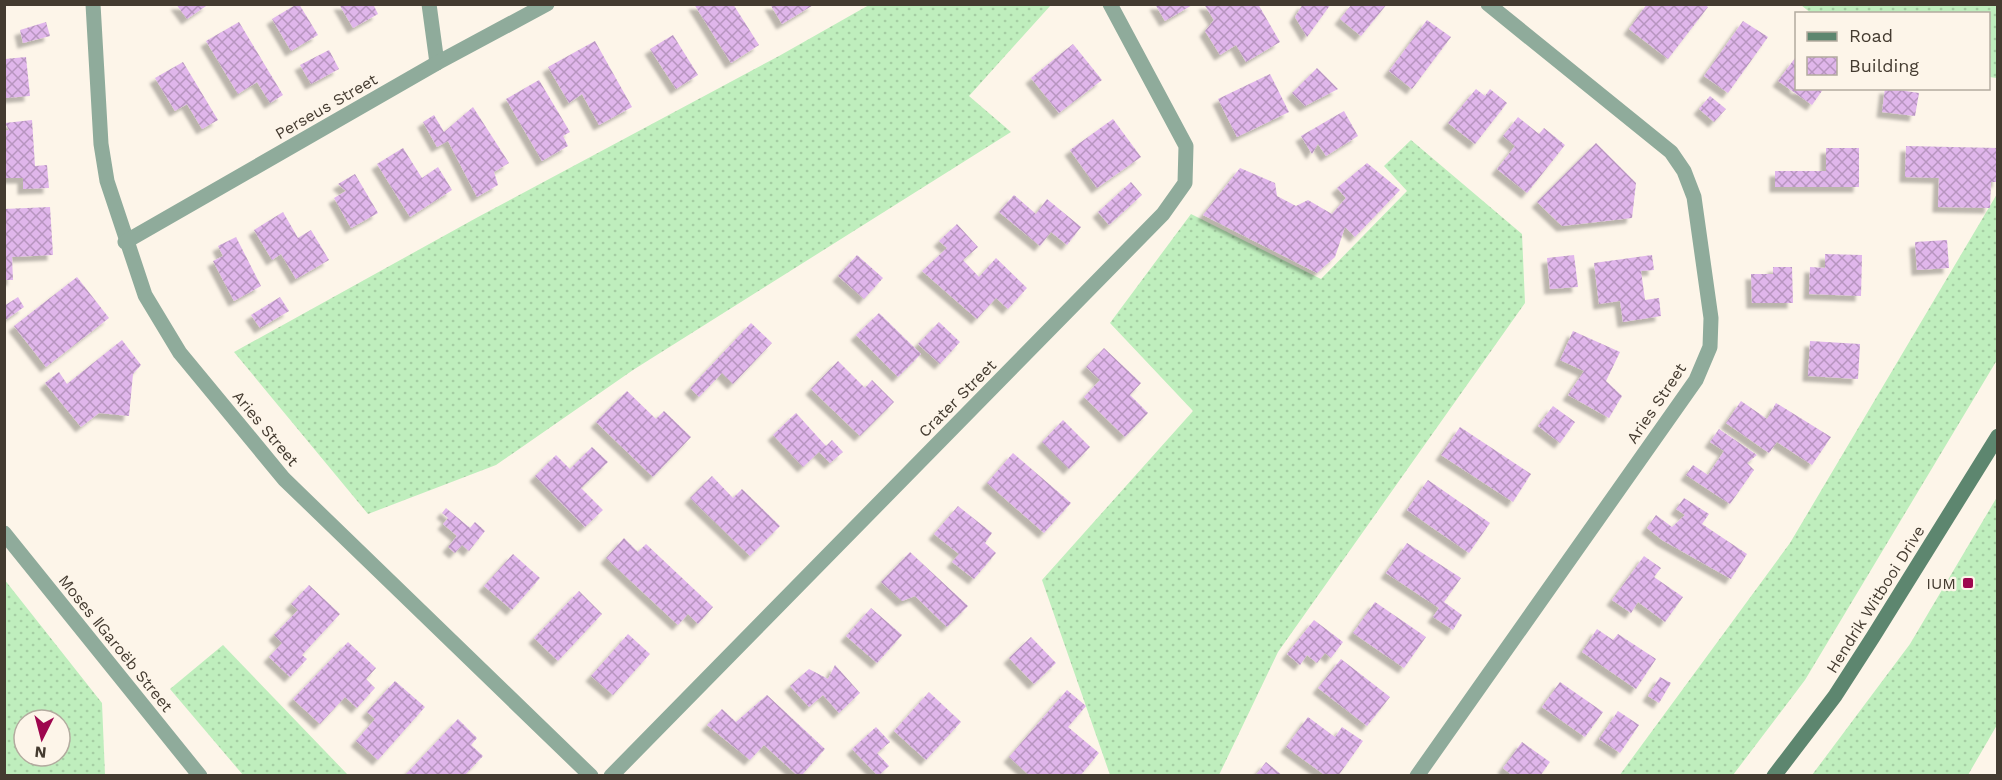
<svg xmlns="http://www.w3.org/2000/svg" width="2002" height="780" viewBox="0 0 2002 780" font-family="'Work Sans',sans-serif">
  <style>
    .grass { fill: url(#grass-dots); fill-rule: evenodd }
    .building { fill: url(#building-cross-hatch); filter: url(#shadow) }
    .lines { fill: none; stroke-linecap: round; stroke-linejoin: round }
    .minor { stroke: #8fab9b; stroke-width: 15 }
    .tertiary { stroke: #8fab9b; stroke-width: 15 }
    .secondary { stroke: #5d866f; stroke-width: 15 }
    .poi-dot { fill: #9e064e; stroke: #fdf5e9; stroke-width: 2 }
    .labels { text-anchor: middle; stroke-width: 4.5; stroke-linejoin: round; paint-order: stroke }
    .street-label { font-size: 16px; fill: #443b30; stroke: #fdf5e9 }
    .poi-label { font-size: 16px; fill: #443b30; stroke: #fdf5e9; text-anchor: end }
  </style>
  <defs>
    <pattern id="grass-dots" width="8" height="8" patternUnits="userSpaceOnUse" patternTransform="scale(1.5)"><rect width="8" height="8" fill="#bfeebd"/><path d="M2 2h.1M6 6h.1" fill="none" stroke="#a5cda3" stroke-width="1.8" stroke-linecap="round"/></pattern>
    <pattern id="building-cross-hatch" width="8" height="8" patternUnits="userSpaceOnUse" patternTransform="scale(1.5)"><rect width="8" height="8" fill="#e0b6eb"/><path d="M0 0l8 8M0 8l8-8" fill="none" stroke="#b795bf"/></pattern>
    <filter id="shadow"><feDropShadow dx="-5.5" dy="5.5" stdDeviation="1.5" flood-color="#0004"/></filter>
  </defs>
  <rect width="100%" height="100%" fill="#fdf5e9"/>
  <!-- grass -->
  <g class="grass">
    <polygon points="869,5 1051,5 969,96 1011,132 633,370 496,465 368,514 234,352 478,217 779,56"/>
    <polygon points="1801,5 1997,5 1997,78 1989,77 1988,14 1812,14"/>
    <polygon points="1411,140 1522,234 1525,303 1278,652 1219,775 1110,775 1042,580 1193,411 1110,323 1191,214 1321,279 1407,191 1384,166"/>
    <polygon points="1997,194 1997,360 1805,680 1733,775 1619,776 1790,543"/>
    <polygon points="1997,497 1997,725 1968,775 1812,775 1910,644"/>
    <path d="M4 579 102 703 105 775H5ZM24 720H60V756H24Z"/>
    <polygon points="223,645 348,775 243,775 170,689"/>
  </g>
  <!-- building -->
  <g class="building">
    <polygon points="176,4 209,4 187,19"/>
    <polygon points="297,4 299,4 318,35 291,51 272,19"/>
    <polygon points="339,4 373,4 378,14 353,28"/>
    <polygon points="694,4 733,4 759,45 731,63"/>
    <polygon points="770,4 815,4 782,24"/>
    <polygon points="1155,4 1194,4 1165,21"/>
    <polygon points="1204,4 1258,4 1280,42 1246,62 1236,45 1220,55 1205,31 1214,20"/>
    <polygon points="1303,4 1331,4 1307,37 1295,17"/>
    <polygon points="1352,4 1387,4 1361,36 1340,19"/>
    <polygon points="1647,4 1704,4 1708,7 1668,59 1629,29"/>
    <polygon points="1427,20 1451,37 1412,89 1389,71"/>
    <polygon points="1743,21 1768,37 1728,93 1704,76"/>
    <polygon points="46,22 50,36 23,43 20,30"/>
    <polygon points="239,22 283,95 270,103 257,82 238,94 206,41"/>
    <polygon points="673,35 698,75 676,89 650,49"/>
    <polygon points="595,41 632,107 599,125 582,94 569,103 548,67"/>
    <polygon points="1073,44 1102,80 1059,113 1031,78"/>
    <polygon points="329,50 339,69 311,84 300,65"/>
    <polygon points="26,57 30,96 5,98 5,59"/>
    <polygon points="1795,58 1796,88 1824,88 1812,105 1778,81"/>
    <polygon points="183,62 218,120 202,129 187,104 175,111 155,78"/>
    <polygon points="1317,68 1338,89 1305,106 1292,93"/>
    <polygon points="1270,74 1289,112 1237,137 1218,99"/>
    <polygon points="539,80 570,132 563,136 568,146 542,161 506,99"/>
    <polygon points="1885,88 1919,93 1915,116 1882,112"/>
    <polygon points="1476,89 1485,96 1490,89 1507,103 1475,144 1448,123"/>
    <polygon points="1710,96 1726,109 1714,122 1699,109"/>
    <polygon points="473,107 509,163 494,172 498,185 477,197 448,141 437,147 423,122 434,115 444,132"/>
    <polygon points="1344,111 1358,136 1326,156 1318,144 1312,154 1301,136"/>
    <polygon points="1518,117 1539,134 1544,128 1565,145 1527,193 1497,169 1515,146 1503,136"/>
    <polygon points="1113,119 1141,157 1097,188 1070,150"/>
    <polygon points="32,120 35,166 47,165 49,188 23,189 23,178 4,178 4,131 9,130 5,123"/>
    <polygon points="1596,143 1636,183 1632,218 1562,226 1537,202"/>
    <polygon points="1906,146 1998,148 1998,182 1991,182 1990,208 1938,207 1939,178 1905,177"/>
    <polygon points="403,148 422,178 438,167 452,190 410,217 377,164"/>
    <polygon points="1826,148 1859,148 1859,187 1775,187 1775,171 1826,171"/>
    <polygon points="1367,163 1400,190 1355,237 1345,227 1335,257 1317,273 1203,215 1240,168 1275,183 1277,196 1296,206 1308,200 1332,214 1346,198 1337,188"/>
    <polygon points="355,174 378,213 351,228 334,198 346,191 338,184"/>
    <polygon points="1131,182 1142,195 1109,225 1098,212"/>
    <polygon points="1014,195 1036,214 1047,199 1081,227 1067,245 1051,232 1040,246 999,212"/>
    <polygon points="50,207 53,255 12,257 13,280 4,280 4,209"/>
    <polygon points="283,212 298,238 311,230 329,260 296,279 281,254 272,260 254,230"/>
    <polygon points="957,224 978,247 963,260 979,277 996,258 1027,288 1008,309 996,298 977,319 922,271 947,248 939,241"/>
    <polygon points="236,237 261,286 234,301 213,261 223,256 218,246"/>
    <polygon points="1947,240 1949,268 1917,270 1915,242"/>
    <polygon points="1825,254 1862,255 1861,296 1809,294 1810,267 1825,268"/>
    <polygon points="857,255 883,278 864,299 838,276"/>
    <polygon points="1574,255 1578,287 1550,289 1547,258"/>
    <polygon points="1652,255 1654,270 1641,271 1645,300 1659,298 1661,316 1623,322 1620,301 1599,304 1594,263"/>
    <polygon points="1773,267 1792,267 1793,303 1752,303 1751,274 1773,274"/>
    <polygon points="77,277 109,318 46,367 14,326"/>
    <polygon points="18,297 24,307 4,321 4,306"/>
    <polygon points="280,297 289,311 260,328 251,315"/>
    <polygon points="879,313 921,354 898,377 856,335"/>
    <polygon points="939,322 960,342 940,364 918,344"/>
    <polygon points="751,323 772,343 733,384 722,373 699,397 690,388"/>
    <polygon points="1573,331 1620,352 1606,381 1622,396 1609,418 1568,395 1584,371 1560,360"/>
    <polygon points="122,340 141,365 133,374 129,416 99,413 81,427 45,383 59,372 67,384"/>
    <polygon points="1810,341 1860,344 1858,379 1808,376"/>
    <polygon points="1104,348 1141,383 1130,395 1148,413 1125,437 1084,397 1100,380 1086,367"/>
    <polygon points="838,361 865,388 872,380 894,402 860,436 811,389"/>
    <polygon points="627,391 656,419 664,411 691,437 653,477 596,422"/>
    <polygon points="1741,401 1767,419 1776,403 1831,437 1812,465 1777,442 1769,453 1726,423"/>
    <polygon points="1553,406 1575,422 1560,443 1538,426"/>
    <polygon points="796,413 826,446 832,440 843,452 830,463 819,452 803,467 773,435"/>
    <polygon points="1063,420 1090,447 1069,469 1042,442"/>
    <polygon points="1460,427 1531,474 1513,502 1441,455"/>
    <polygon points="1719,429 1757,455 1747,463 1754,470 1730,504 1686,475 1693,465 1708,475 1724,451 1710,442"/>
    <polygon points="592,447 608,462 581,488 603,510 585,527 535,476 556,455 570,469"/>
    <polygon points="1013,453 1071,503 1044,533 987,483"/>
    <polygon points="712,476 733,498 742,489 780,526 750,556 690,498"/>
    <polygon points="1428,480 1490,523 1469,553 1407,510"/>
    <polygon points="1684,498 1709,514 1702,524 1747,554 1731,579 1662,540 1647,528 1656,515 1672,527 1685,515 1676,509"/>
    <polygon points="958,506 992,533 985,543 996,553 974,579 952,562 959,554 934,534"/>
    <polygon points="446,508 470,528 475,522 485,531 469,551 462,545 455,553 448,547 457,536 443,524 448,518 442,513"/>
    <polygon points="624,538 638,552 646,544 713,607 698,624 688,614 678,625 606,558"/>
    <polygon points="1407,543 1461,578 1444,602 1462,615 1453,630 1433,617 1439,608 1386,573"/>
    <polygon points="910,552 968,606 947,627 915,596 902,601 881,582"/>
    <polygon points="513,554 540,578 512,610 484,586"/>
    <polygon points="1644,556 1661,568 1654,577 1683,597 1665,622 1638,602 1631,613 1612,600"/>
    <polygon points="309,585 340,614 302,655 307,659 290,677 269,657 282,643 274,635 298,610 291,604"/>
    <polygon points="579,591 602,614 558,661 534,638"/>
    <polygon points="1375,602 1426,637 1404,668 1353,633"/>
    <polygon points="871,608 902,635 877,663 846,636"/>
    <polygon points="1314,620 1343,642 1331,658 1325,653 1317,663 1307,655 1300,665 1287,654"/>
    <polygon points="1597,629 1613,640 1618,634 1656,659 1636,689 1582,652"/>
    <polygon points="628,634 650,654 613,695 591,676"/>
    <polygon points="1031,637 1056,663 1034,684 1009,658"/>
    <polygon points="348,642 376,668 366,679 375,688 357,708 345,697 320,724 293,699"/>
    <polygon points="1341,659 1390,697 1367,726 1318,688"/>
    <polygon points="835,665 860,693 839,713 823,695 809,707 790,686 809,669 828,679"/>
    <polygon points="1660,677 1671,683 1659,703 1648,696"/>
    <polygon points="395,681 425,707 378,760 356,741 375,719 367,712"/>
    <polygon points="1560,682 1603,712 1585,737 1542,707"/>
    <polygon points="1067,690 1086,706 1068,727 1099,753 1080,776 1030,776 1009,757"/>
    <polygon points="929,692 961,722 926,760 894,731"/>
    <polygon points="767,695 825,749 801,776 798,776 764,745 750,760 707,725 722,709 736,722"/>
    <polygon points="1618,711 1639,725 1620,753 1599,739"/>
    <polygon points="1308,717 1335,737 1342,727 1363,741 1338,776 1326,776 1286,747"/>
    <polygon points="458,719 477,738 471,745 483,756 464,776 408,776 406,774"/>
    <polygon points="876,727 890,742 877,753 889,766 878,776 852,749"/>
    <polygon points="1522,742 1550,762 1540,776 1513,776 1503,768"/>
    <polygon points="1266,762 1283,776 1255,776"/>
  </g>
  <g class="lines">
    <!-- minor -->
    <g class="minor">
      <polyline points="93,4 101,144 107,181 145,295 180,353 284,479 591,776"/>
      <polyline points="429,4 437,63"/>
      <polyline points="125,242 437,63 547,4"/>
      <polyline points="611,776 1163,214 1185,183 1186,146 1110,4"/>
      <polyline points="1417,776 1696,380 1710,347 1711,318 1694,197 1684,171 1671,152 1488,4"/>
    </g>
    <!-- tertiary -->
    <polyline class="tertiary" points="4,533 200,776"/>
    <!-- secondary -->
    <polyline class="secondary" points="1774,776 1835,696 1873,637 1998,436"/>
  </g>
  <!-- markers -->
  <rect class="poi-dot" x="1962" y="577" width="12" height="12" rx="3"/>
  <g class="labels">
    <!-- street labels -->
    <g class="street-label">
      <text transform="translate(326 106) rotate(-30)" y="6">Perseus Street</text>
      <text transform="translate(957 398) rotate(-45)" y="6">Crater Street</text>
      <text transform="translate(1656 403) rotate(-56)" y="6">Aries Street</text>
      <text transform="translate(266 428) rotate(50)" y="6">Aries Street</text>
      <text transform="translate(1875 599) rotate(-58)" y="6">Hendrik Witbooi Drive</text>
      <text transform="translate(116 643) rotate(51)" y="6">Moses ǁGaroëb Street</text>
    </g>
    <!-- poi labels -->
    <g class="poi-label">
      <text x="1956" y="589">IUM</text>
    </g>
  </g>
  <!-- border -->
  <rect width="2002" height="780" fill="none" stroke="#443b30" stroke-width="12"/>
  <!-- legend -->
  <rect x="1795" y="12" width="195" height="78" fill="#fdf5e9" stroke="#b3ab9f" stroke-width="1.5"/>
  <rect x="1807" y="32" width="30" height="9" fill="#5d866f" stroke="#b3ab9f" stroke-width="1.5"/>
  <text x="1849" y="42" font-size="18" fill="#443b30">Road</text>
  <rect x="1807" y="57" width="30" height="18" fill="url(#building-cross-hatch)" stroke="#b3ab9f" stroke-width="1.5"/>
  <text x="1849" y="72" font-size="18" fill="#443b30">Building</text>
  <!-- north arrow -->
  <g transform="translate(42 738) rotate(186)"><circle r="28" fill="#fdf5e9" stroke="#b3ab9f" stroke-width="1.5"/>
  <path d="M0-4.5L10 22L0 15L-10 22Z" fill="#9e064e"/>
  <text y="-9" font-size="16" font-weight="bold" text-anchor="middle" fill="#443b30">N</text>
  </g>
</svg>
